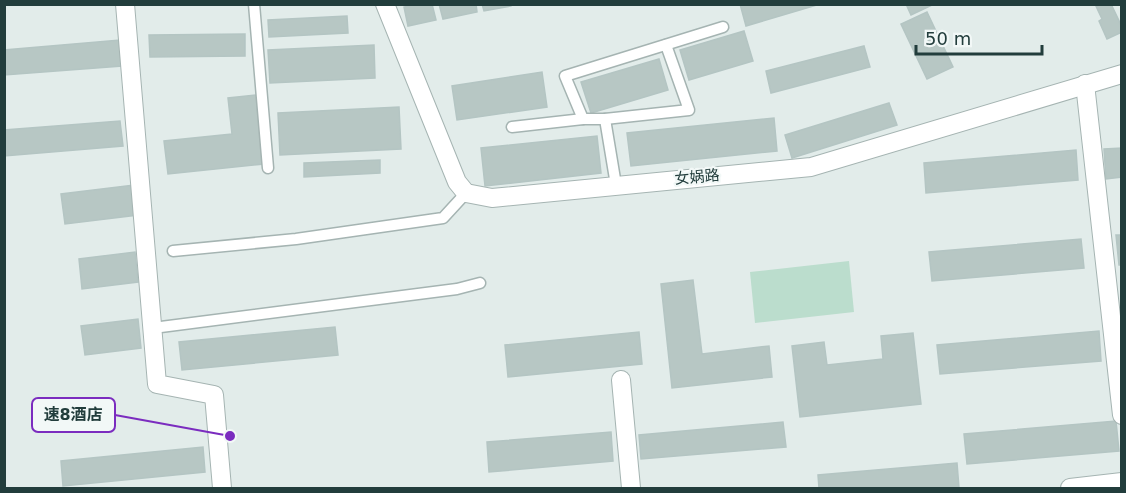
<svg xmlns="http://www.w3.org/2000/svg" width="1126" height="493" viewBox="0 0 1126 493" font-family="'DejaVu Sans','Noto Sans SC',sans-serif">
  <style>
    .park { fill: #bbddcd }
    .building { fill: #b7c7c4; stroke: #b4c5c3; stroke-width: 1.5 }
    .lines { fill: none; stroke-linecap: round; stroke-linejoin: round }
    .lane-casing { stroke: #a5b4b2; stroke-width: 13 }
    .street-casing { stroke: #a5b4b2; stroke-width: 20 }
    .lane { stroke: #fff; stroke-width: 10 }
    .street { stroke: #fff; stroke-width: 18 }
    .labels { text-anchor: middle; stroke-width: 4.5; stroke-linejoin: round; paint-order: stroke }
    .street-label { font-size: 15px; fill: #223d3c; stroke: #f2f8f7 }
    .leader { fill: none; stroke: #7b2cbf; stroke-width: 2 }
    .callout-dot { fill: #7b2cbf; stroke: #f2f8f7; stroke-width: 2 }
    .callout { fill: #f2f8f7; stroke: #7b2cbf; stroke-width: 2 }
    .callout-label { font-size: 16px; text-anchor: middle; font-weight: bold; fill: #223d3c }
  </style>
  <rect width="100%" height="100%" fill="#e2ecea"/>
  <!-- park -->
  <polygon class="park" points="849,261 854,312 755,323 750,272"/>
  <!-- building -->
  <g class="building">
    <polygon points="417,4 432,4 436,20 408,26 404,7"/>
    <polygon points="439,4 476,4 477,12 443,19"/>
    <polygon points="482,4 511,4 511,6 484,11"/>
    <polygon points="740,4 820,4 746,26"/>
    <polygon points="906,4 931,4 932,5 911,15"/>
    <polygon points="1095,4 1111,4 1122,27 1122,32 1107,39 1099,21 1102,19"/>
    <polygon points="927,12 953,67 927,79 901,24"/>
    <polygon points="347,16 348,33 269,37 268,20"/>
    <polygon points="744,31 753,61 689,80 680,50"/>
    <polygon points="245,34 245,56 150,57 149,35"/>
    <polygon points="120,40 122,66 4,75 4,50"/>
    <polygon points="374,45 375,78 270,83 268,50"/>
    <polygon points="864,46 870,67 771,93 766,71"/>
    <polygon points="659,59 668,90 591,113 581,82"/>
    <polygon points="542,72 547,107 457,120 452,86"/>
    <polygon points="257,95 264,164 168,174 164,141 232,134 228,98"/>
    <polygon points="889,103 897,125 792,158 785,135"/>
    <polygon points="399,107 401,149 280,155 278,113"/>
    <polygon points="774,118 777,151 631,166 627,133"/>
    <polygon points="120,121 123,146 4,156 4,130"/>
    <polygon points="597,136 601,173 485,186 481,148"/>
    <polygon points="1122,148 1122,177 1106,179 1104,149"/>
    <polygon points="1076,150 1078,180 926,193 924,163"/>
    <polygon points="380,160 380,173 304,177 304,163"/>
    <polygon points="134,185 138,215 65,224 61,194"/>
    <polygon points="1116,235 1122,235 1122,265 1119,265"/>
    <polygon points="1081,239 1084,268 932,281 929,252"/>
    <polygon points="135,252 138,282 82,289 79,259"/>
    <polygon points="693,280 702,354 769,346 772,377 672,388 661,284"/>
    <polygon points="138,319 141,348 85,355 81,326"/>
    <polygon points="335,327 338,355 182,370 179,342"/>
    <polygon points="1099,331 1101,361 940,374 937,345"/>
    <polygon points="639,332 642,364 508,377 505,345"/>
    <polygon points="913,333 921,404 800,417 792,346 824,342 827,365 883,359 881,336"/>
    <polygon points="1116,421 1119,451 967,464 964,434"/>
    <polygon points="783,422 786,447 641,459 639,435"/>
    <polygon points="611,432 613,461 489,472 487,442"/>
    <polygon points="203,447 205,472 63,486 61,461"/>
    <polygon points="957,463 959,488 819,488 818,475"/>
  </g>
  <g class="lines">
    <defs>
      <g id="lane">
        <polyline points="254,4 268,168"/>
        <polyline points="605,119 689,110 666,45"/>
        <polyline points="512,127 583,119"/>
        <polyline points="616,185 605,119 583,119 565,76 723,27"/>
        <polyline points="173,251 296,239 443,218 466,193"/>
        <polyline points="153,328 457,289 480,283"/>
      </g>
      <g id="street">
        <polyline points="125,4 157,384 214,395 222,488"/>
        <polyline points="385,4 457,182 466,193 492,198 811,167 1122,74"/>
        <polyline points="1085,84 1122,415"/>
        <polyline points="621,380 631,488"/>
        <polyline points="1070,488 1122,482"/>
      </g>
    </defs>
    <!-- lane casing -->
    <use href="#lane" class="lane-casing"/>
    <!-- street casing -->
    <use href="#street" class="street-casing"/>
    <!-- lane -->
    <use href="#lane" class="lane"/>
    <!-- street -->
    <use href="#street" class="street"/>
  </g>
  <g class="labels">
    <!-- street labels -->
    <g class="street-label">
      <text transform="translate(697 177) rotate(-5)" y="5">女娲路</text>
    </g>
  </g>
  <!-- callouts -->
  <path class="leader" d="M230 436L115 415"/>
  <circle class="callout-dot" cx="230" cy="436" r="6"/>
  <rect class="callout" x="32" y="398" width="83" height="34" rx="6"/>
  <g class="callout-label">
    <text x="73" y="420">速8酒店</text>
  </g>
  <!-- border -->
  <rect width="1126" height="493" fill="none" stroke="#223d3c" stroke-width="12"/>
  <!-- scale -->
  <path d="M916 45v9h126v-9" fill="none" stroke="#223d3c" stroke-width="3"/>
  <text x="925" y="45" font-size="18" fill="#223d3c" stroke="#f2f8f7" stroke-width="4.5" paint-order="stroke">50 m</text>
</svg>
